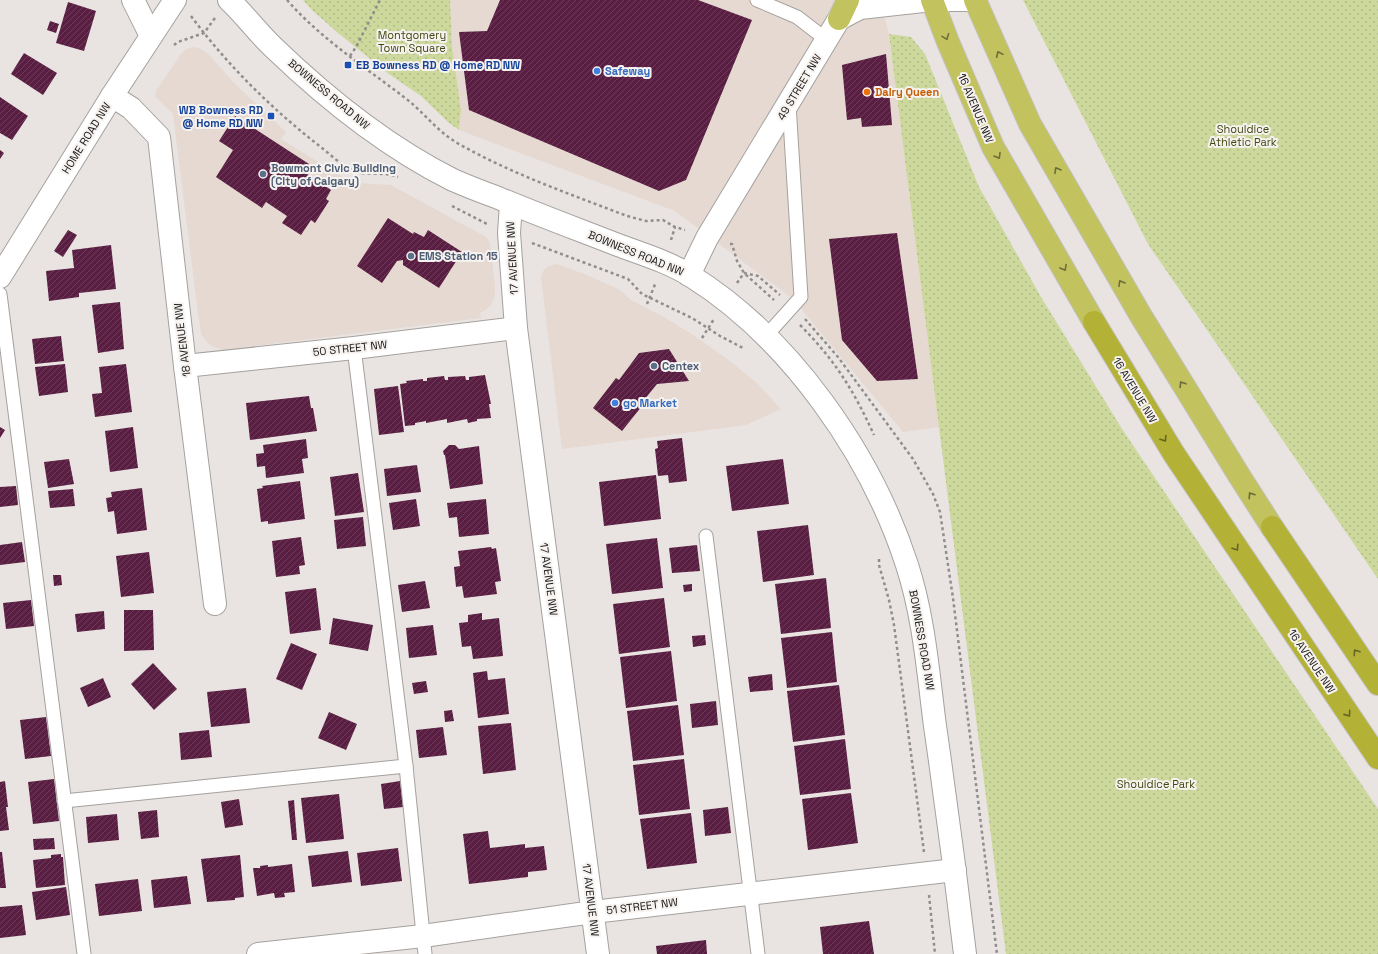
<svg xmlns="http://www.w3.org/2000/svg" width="1378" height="954" viewBox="0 0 1378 954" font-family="'Space Grotesk',sans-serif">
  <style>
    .built { fill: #e5d9d1 }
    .park { fill: url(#park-dots) }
    .building { fill: url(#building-hatch) }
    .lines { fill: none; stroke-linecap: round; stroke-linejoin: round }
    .service-casing { stroke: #a5a19e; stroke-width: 15 }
    .minor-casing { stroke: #a5a19e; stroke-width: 24 }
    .tertiary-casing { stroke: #a5a19e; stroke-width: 24 }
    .trunk-casing { stroke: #c3c3c3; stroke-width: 24 }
    .motorway-casing { stroke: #c3c3c3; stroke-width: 24 }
    .path { stroke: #908d8b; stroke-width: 2.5; stroke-dasharray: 3 3; stroke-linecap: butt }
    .service { stroke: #fff; stroke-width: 13 }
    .minor { stroke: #fff; stroke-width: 22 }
    .tertiary { stroke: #fff; stroke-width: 22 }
    .trunk { stroke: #c2c25e; stroke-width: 22 }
    .motorway { stroke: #b3b236; stroke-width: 22 }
    .oneway { stroke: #6e6d3a }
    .oneway2 { stroke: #666526 }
    .transit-dot { fill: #1a4fb4; stroke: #f6f2ef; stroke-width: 1.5 }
    .shop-dot { fill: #3f7fe0; stroke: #f6f2ef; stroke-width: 1.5 }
    .food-dot { fill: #e8710a; stroke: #f6f2ef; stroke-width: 1.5 }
    .service-dot { fill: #5c6f8a; stroke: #f6f2ef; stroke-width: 1.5 }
    .labels { text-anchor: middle; stroke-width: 4; stroke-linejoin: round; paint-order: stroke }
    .park-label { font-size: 11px; fill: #3f460f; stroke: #f6f2ef }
    .transit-label { font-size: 11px; font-weight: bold; fill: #164399; stroke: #f6f2ef; text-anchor: start }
    .shop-label { font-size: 11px; font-weight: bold; fill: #366cbe; stroke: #f6f2ef; text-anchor: start }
    .street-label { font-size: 11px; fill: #191817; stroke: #f6f2ef }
    .food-label { font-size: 11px; font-weight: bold; fill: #c56008; stroke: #f6f2ef; text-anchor: start }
    .service-label { font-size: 11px; font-weight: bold; fill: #4e5e75; stroke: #f6f2ef; text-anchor: start }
  </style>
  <defs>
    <pattern id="park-dots" width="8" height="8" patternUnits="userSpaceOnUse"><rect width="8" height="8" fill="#cdd89c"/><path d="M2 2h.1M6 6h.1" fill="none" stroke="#afb986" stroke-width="1.8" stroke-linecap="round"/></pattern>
    <pattern id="building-hatch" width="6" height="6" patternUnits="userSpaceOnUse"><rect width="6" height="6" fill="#591e42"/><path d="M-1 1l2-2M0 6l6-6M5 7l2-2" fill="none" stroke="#6c3d5a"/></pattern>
  </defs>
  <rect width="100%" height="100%" fill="#e9e4e1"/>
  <!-- built -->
  <g class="built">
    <polygon points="450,0 880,0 889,34 939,427 903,432 793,299 675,211 459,130 461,110 452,46"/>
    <polygon points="195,47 201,49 209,55 233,82 286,132 281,139 349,181 357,183 391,185 486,237 490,243 495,285 495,296 491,304 487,309 480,313 481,318 222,350 210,345 204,339 201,333 198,313 173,114 155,96 156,91 181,54 186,49"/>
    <polygon points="557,264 587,275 620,290 631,300 662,316 690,333 726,358 757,383 781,409 746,425 562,449 541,278 543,271 546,268 549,266"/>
  </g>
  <!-- park -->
  <g class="park">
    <polygon points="303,0 450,0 452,46 461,110 459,130 449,123 421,96 389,74 338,33 312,10"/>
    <polygon points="1023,0 1378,0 1378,579 1148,244"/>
    <polygon points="889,34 911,37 925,54 979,187 1041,297 1122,429 1378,809 1378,954 1006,954"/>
  </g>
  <!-- building -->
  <g class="building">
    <polygon points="500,0 698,0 752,20 686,180 659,191 469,110 459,32 487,31"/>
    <polygon points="68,2 96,11 84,51 56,43"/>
    <polygon points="50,21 59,24 56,33 47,30"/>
    <polygon points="24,53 57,73 43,95 11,74"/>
    <polygon points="886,54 892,125 862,127 861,118 847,120 842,65"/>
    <polygon points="0,97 28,116 12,140 0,133"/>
    <polygon points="235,116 309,164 304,172 331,190 326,199 329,201 315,223 311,220 301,235 282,223 287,216 266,202 262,208 216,177 233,150 219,141"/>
    <polygon points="0,150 4,153 0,159"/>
    <polygon points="388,218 413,234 414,232 424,237 428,230 462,252 439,288 403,265 403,260 397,261 382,283 357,266"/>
    <polygon points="68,230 77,235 63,257 54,251"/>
    <polygon points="897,233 918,379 877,381 842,340 829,239"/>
    <polygon points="111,245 116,289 79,293 79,297 49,301 46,271 74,268 72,250"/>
    <polygon points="120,302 124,349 98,353 92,305"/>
    <polygon points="61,336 64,361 35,364 32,339"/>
    <polygon points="669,349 689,381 657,384 644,400 646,401 622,431 593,408 616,378 619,380 639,353"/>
    <polygon points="65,364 68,392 39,396 35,367"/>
    <polygon points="126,364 132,412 95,417 92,394 102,393 99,367"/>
    <polygon points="485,375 491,404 489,404 491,418 477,419 477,421 468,423 467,419 447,423 447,419 426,423 426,421 415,423 415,425 405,426 400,384 407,383 406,381 423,379 423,381 427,381 427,378 444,376 445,380 448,380 448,377 465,376 466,380 469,380 469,377"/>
    <polygon points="398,386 404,432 379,435 374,389"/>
    <polygon points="309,396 311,408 313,408 317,431 250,440 246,403"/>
    <polygon points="0,427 5,430 0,438"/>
    <polygon points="133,427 138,468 110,472 105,431"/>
    <polygon points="682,438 687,481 669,483 668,475 658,476 655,449 658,448 657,441"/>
    <polygon points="306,439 308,458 302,459 304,473 266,478 265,466 257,467 256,454 264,453 263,445"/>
    <polygon points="449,445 455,445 459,449 479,446 483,484 450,489 445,455 444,455 443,451"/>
    <polygon points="69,459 74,484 48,488 44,462"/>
    <polygon points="783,459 789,504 732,511 726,466"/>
    <polygon points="417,465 421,492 387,496 384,469"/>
    <polygon points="358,473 364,512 335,516 330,477"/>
    <polygon points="656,475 661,519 604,526 599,482"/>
    <polygon points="300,481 305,519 268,524 268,521 261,522 257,489 263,488 262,486"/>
    <polygon points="16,486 18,505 0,507 0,487"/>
    <polygon points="142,488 147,530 117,534 114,511 108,512 106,498 112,497 111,492"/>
    <polygon points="73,489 75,506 50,508 48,491"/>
    <polygon points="416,499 420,526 393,530 389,503"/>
    <polygon points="486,499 489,534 459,537 457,517 449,518 447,503"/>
    <polygon points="363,517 366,546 337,549 334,520"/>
    <polygon points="808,525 814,575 763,582 757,531"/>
    <polygon points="301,537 305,565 299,566 300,574 276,577 272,541"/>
    <polygon points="657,538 663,588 612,594 606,544"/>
    <polygon points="22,542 25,562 0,565 0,545"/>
    <polygon points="697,545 700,571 672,573 669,548"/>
    <polygon points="491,547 492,549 496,548 501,581 495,582 497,594 464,598 462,586 456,587 454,567 460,566 458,551"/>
    <polygon points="149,552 154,593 121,597 116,556"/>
    <polygon points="53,575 61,575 62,585 54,586"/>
    <polygon points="826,578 831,628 781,634 775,584"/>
    <polygon points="425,581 430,608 402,612 398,585"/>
    <polygon points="692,584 692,591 684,592 683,585"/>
    <polygon points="316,588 321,630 290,634 285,592"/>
    <polygon points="664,598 670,647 619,654 613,604"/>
    <polygon points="31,600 34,626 6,629 3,603"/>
    <polygon points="124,610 153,610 154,650 124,651"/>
    <polygon points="104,611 105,629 77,632 75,614"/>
    <polygon points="482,613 482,620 499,618 503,656 473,659 471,646 462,647 459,623 468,622 468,615"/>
    <polygon points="333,618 373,625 368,651 329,644"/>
    <polygon points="433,625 437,655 409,658 406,628"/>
    <polygon points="832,632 837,682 787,688 781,638"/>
    <polygon points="705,635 706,645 693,647 692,636"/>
    <polygon points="291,643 317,654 302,690 276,679"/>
    <polygon points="671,651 677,701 626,708 620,657"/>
    <polygon points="153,663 177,689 154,710 131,684"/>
    <polygon points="487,671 488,680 505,678 509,714 478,718 473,673"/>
    <polygon points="772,674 773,690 750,692 748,677"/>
    <polygon points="103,678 111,697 88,707 80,688"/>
    <polygon points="426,681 428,692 414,694 412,683"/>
    <polygon points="839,685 845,735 793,742 787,691"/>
    <polygon points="246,688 250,723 211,727 207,692"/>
    <polygon points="716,701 718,725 692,728 690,704"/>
    <polygon points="678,705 684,755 633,761 627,711"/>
    <polygon points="452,710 454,721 445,722 444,711"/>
    <polygon points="329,712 357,724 346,750 318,738"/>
    <polygon points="46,717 51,756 25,759 20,720"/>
    <polygon points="511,723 516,770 483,774 478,726"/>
    <polygon points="443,727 447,755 419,758 416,730"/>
    <polygon points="209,730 212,757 181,760 179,733"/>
    <polygon points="845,739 851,789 800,795 794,746"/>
    <polygon points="684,759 690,809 639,815 633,765"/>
    <polygon points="54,779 59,821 33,824 28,782"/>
    <polygon points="5,781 8,807 6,807 9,830 0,831 0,782"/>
    <polygon points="400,781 403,807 384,809 381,784"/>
    <polygon points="851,793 858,843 808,850 802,799"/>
    <polygon points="339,794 344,839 306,843 301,798"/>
    <polygon points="239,799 243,825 225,828 221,802"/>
    <polygon points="294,800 297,840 292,840 288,801"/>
    <polygon points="728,807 731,833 705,836 703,810"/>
    <polygon points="157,810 159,837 141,839 138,812"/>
    <polygon points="691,813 697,863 647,869 640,819"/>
    <polygon points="117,814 119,840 88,843 86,817"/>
    <polygon points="488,831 490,848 525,844 525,848 544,846 547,870 528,872 528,877 469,884 463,834"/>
    <polygon points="54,838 55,849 34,850 33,839"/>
    <polygon points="398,848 402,881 361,886 357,853"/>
    <polygon points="348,851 352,882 312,887 308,856"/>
    <polygon points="0,852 2,852 6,888 0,888"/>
    <polygon points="61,854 61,857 63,857 65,885 36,888 33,860 51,858 51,855"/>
    <polygon points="240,855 244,897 235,898 235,900 207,902 201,859"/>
    <polygon points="292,864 295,892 284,893 285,897 275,898 274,893 257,896 253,868 260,868 260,866 268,865 268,867"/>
    <polygon points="187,876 191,904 154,908 151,880"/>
    <polygon points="138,879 142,911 99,916 95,884"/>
    <polygon points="66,887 70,915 36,920 32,892"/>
    <polygon points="22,905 26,935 0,938 0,907"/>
    <polygon points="869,921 874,954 823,954 820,927"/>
    <polygon points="706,940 707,954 657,954 656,946"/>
  </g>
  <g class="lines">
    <defs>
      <g id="service">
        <polyline points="757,0 797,17 827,40"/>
        <polyline points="0,294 84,954"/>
        <polyline points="766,336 801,297 789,104"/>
        <polyline points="354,348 406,766"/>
        <polyline points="706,536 758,954"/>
        <polyline points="64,801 406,766 425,954"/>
      </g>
      <g id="minor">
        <polyline points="133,0 151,36"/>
        <polyline points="112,96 131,108 159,137 185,366 215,604"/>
        <polyline points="511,204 509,233 516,328 598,954"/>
        <polyline points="185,366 354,348 516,328"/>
        <polyline points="258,954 423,936 593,912 955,870"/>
      </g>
      <g id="tertiary">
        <path d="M229 0C245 15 258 33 274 48 327 99 387 147 453 180 467 186 482 192 496 197 536 214 577 229 618 245 642 254 669 262 691 276 790 338 871 454 907 565 924 617 928 672 935 726 946 802 956 878 965 954"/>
        <polyline points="689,275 707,238 839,19 860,8 932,0 975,0"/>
        <polyline points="0,277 112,96 175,0"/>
      </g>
      <g id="trunk">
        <polyline points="932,0 948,42 993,147 1094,322"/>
        <polyline points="975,0 1030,124 1141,316 1240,477 1272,527"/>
        <polyline points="839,19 848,0"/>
      </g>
      <g id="motorway">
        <polyline points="1094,322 1174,454 1378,758"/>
        <polyline points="1272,527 1378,684"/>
      </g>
    </defs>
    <!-- service casing -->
    <use href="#service" class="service-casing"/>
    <!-- minor casing -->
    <use href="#minor" class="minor-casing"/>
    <!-- tertiary casing -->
    <use href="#tertiary" class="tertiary-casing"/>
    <!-- trunk casing -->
    <use href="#trunk" class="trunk-casing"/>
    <!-- motorway casing -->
    <use href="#motorway" class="motorway-casing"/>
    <!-- path -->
    <g class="path">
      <path d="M287 0C322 40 368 69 409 101 426 115 439 133 459 144 512 174 570 194 627 216L646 221 663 220 675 227 685 230"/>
      <path d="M191 16C228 66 273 110 322 148 331 155 342 166 354 171 367 176 383 171 398 177"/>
      <polyline points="174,45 178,42 204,33 215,18"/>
      <polyline points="350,56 356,47 380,0"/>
      <polyline points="452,206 487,224"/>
      <polyline points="671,240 675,227"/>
      <polyline points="532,243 628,279 642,294 692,318 720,336 743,348"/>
      <polyline points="730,244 732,244 737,261 744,273 774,300"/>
      <polyline points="744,273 758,276 780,295"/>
      <polyline points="737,283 744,273"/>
      <polyline points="647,304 656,282"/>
      <polyline points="805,319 838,357 913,459 933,494 940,512 953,598 997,954"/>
      <path d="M800 325C835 360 854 391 874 435"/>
      <polyline points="702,338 714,319"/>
      <polyline points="879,559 879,565 889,600 894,625 924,852"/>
      <polyline points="929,895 935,954"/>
    </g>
    <!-- service -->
    <use href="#service" class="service"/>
    <!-- minor -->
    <use href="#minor" class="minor"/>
    <!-- tertiary -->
    <use href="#tertiary" class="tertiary"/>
    <!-- trunk -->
    <use href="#trunk" class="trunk"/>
    <!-- motorway -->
    <use href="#motorway" class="motorway"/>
  </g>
  <!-- one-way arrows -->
  <defs><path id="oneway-chevron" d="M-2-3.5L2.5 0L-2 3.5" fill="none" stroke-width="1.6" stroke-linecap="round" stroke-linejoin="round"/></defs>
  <g class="oneway">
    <use href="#oneway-chevron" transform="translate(946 37) rotate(69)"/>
    <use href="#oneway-chevron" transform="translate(999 54) rotate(-114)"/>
    <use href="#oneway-chevron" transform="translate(998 156) rotate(60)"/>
    <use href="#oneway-chevron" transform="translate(1057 170) rotate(-120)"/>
    <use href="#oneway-chevron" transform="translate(1064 268) rotate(61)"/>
    <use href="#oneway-chevron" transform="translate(1121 283) rotate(-120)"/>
    <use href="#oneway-chevron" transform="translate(1182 384) rotate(-122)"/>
    <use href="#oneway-chevron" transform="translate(1251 495) rotate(-123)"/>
  </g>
  <g class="oneway2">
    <use href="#oneway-chevron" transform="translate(1164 439) rotate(58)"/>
    <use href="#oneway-chevron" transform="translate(1236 548) rotate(57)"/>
    <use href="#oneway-chevron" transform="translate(1356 652) rotate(-124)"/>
    <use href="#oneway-chevron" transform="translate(1348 714) rotate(55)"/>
  </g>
  <!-- markers -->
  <g class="transit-dot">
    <rect x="344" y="61" width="8" height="8" rx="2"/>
    <rect x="267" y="112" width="8" height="8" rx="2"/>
  </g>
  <g class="shop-dot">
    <circle cx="597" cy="71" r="4"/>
    <circle cx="615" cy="403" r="4"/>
  </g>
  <circle class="food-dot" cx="867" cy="92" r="4"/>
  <g class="service-dot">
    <circle cx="263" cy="174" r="4"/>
    <circle cx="411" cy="256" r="4"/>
    <circle cx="654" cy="366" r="4"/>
  </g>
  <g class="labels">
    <!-- park labels -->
    <g class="park-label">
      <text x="412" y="39">Montgomery<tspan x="412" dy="13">Town Square</tspan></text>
      <text x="1243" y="133">Shouldice<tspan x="1243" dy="13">Athletic Park</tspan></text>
      <text x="1156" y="788">Shouldice Park</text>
    </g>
    <!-- transit labels -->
    <g class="transit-label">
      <text x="356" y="69">EB Bowness RD @ Home RD NW</text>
      <text x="263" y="114" text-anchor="end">WB Bowness RD<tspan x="263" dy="13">@ Home RD NW</tspan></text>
    </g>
    <!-- shop labels -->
    <g class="shop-label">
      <text x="605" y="75">Safeway</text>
      <text x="623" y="407">go Market</text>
    </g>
    <!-- street labels -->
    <g class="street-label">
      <text transform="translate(799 87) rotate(-59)" y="4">49 STREET NW</text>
      <text transform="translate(329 94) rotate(40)" y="4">BOWNESS ROAD NW</text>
      <text transform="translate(976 108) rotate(67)" y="4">16 AVENUE NW</text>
      <text transform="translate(86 138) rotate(-58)" y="4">HOME ROAD NW</text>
      <text transform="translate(636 253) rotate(22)" y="4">BOWNESS ROAD NW</text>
      <text transform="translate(512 258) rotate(-93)" y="4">17 AVENUE NW</text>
      <text transform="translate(182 340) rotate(-97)" y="4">18 AVENUE NW</text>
      <text transform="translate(350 348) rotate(-6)" y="4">50 STREET NW</text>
      <text transform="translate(1135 390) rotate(59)" y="4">16 AVENUE NW</text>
      <text transform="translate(549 579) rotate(82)" y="4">17 AVENUE NW</text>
      <text transform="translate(922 640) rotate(80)" y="4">BOWNESS ROAD NW</text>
      <text transform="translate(1312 661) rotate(56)" y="4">16 AVENUE NW</text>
      <text transform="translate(591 900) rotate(83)" y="4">17 AVENUE NW</text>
      <text transform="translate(642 906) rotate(-7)" y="4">51 STREET NW</text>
    </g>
    <!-- food labels -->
    <g class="food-label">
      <text x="875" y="96">Dairy Queen</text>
    </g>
    <!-- service labels -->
    <g class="service-label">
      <text x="271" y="172">Bowmont Civic Building<tspan x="271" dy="13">(City of Calgary)</tspan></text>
      <text x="419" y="260">EMS Station 15</text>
      <text x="662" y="370">Centex</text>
    </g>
  </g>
</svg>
